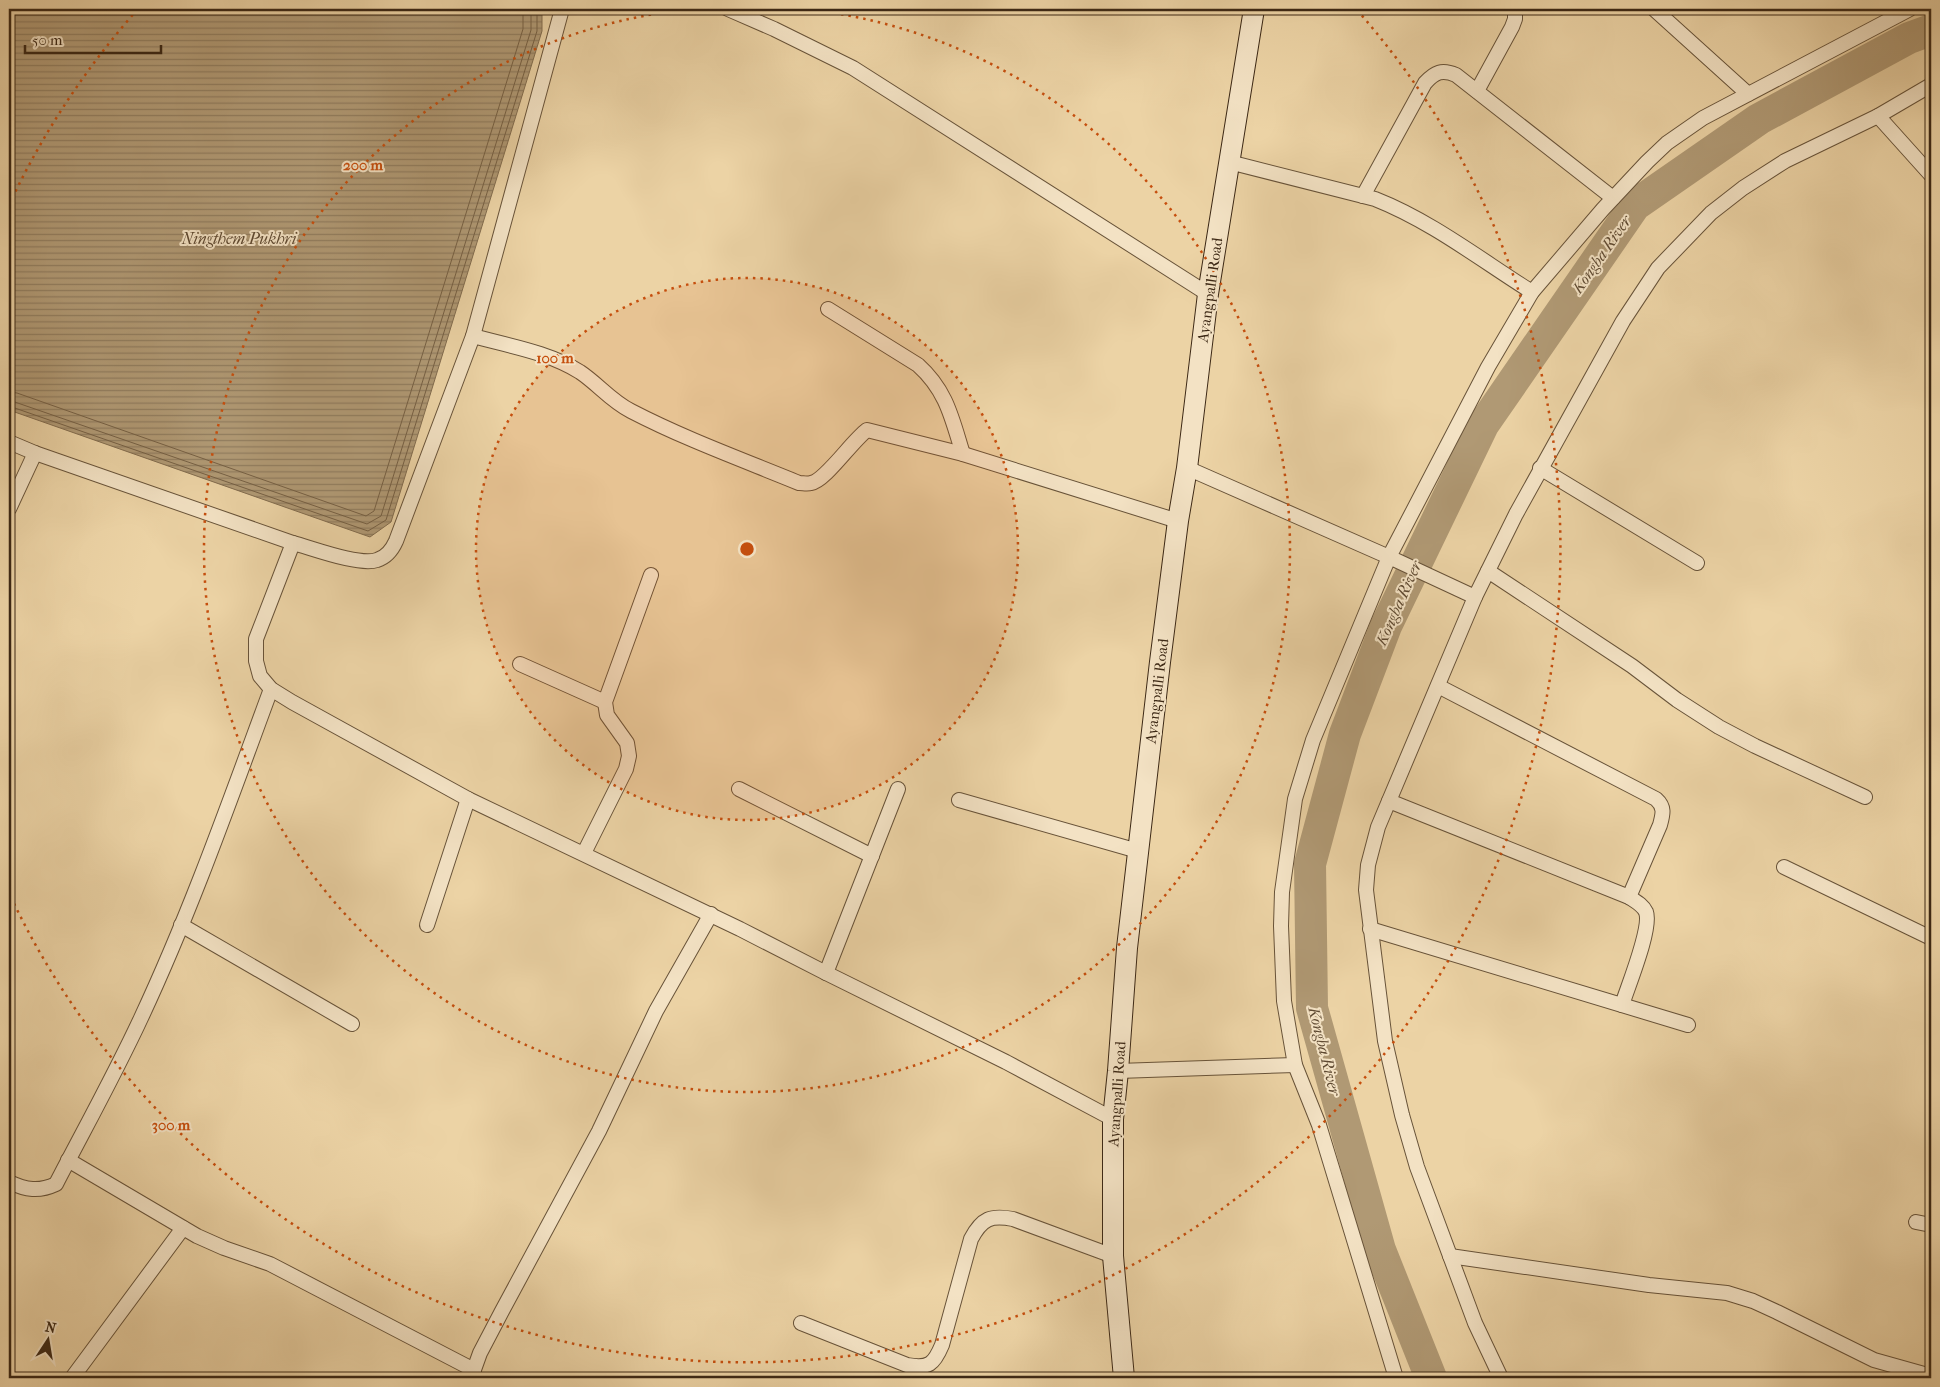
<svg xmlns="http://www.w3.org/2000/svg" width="1940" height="1387" viewBox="0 0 1940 1387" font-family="'IM FELL French Canon',serif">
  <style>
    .water { fill: url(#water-rules); stroke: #826c4e }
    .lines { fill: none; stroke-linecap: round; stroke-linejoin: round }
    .shore { stroke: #766044; stroke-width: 1 }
    .river { stroke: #b09974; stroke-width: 32 }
    .street-casing { stroke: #685339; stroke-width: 16 }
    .secondary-casing { stroke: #3c2815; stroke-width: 22 }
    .street { stroke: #f3e2c4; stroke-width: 14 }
    .secondary { stroke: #f3e2c4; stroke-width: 20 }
    .ring { fill: none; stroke: #c64f0e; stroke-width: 2.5; stroke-dasharray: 2.5 5 }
    .labels { text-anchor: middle; stroke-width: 4; stroke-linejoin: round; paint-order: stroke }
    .street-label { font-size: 15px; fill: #3c2815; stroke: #f3e2c4 }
    .water-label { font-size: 16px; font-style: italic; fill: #5f4a32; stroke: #f3e2c4 }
    .centre { fill: #c64f0e; stroke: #f3e2c4; stroke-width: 2.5 }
    .ring-label { font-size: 15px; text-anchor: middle; font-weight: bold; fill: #c64f0e; stroke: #f3e2c4; stroke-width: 4; stroke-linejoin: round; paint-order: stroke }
  </style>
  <defs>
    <pattern id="water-rules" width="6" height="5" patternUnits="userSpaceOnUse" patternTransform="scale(1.25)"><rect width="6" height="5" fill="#b09974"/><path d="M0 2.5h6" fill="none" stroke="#907d5e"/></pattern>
  </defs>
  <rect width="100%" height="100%" fill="#ecd3a5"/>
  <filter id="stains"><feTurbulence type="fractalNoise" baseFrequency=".004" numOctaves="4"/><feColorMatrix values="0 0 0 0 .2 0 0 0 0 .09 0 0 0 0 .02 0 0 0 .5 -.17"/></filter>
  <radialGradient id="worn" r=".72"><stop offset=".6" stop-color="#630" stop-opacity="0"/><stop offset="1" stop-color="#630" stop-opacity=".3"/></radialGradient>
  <!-- water -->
  <polygon class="water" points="9,9 542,9 542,31 391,522 370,537 9,410"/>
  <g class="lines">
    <!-- shore -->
    <g class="shore">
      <polyline points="9,392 17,393 366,516 374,511 523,29 523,9"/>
      <polyline points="9,400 367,524 381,516 531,30 531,9"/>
      <polyline points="9,406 368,531 386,520 537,31 537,9"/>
    </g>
    <!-- river -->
    <polyline class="river" points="1431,1378 1380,1250 1312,1008 1310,864 1345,734 1386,626 1483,425 1635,205 1759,119 1909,38 1931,30"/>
    <defs>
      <g id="street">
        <polyline points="728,9 774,29 853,68 1208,294"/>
        <polyline points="1654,9 1748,94"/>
        <polyline points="1931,9 1931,10"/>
        <polyline points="1477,91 1512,27 1515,19 1515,9"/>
        <polyline points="1878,116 1931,175"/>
        <path d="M1229 162 1375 199C1431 221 1481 260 1532 292"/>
        <path d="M1363 196 1425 83C1435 72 1442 69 1456 75L1613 198"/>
        <path d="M828 309 918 365C947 391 952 419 963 454"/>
        <path d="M473 336C509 346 548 352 580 372 598 384 611 401 631 411 685 439 743 460 799 483 803 483 807 484 811 483 825 481 852 441 867 430L963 454 1178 521"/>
        <polyline points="9,442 35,453 293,543 256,639 256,661 260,676 271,689 292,702 468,799 740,929 826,973 1006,1062 1113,1119"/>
        <polyline points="1187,468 1389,557 1488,367 1532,292 1603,209 1647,162 1667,143 1703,118 1910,9"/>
        <polyline points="1540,468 1697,563"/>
        <polyline points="9,509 35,453"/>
        <path d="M293 543C312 548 359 566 377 560 387 557 392 550 396 541L473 336 562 9"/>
        <polyline points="1488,571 1632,666 1677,700 1719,727 1755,746 1865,797"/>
        <polyline points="520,664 605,702"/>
        <path d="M1438 686 1656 799C1665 807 1663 814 1660 825L1629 897"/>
        <polyline points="739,789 872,856"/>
        <polyline points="959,800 1138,851"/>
        <path d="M1389 801 1629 897C1635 901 1643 905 1646 912 1652 928 1628 986 1622 1005"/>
        <polyline points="584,853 626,769 629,756 627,743 607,715 605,702 651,575"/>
        <polyline points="1784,867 1931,938"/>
        <polyline points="181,925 352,1024"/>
        <polyline points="427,925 468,799"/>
        <polyline points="1370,929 1688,1025"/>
        <polyline points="826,973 898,789"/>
        <polyline points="1118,1071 1295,1065"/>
        <polyline points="68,1160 197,1236 224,1248 270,1264 474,1370"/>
        <path d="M9 1182C26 1190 39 1192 56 1184 85 1128 115 1074 141 1018 191 911 230 800 271 689"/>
        <polyline points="1916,1222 1931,1225"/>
        <polyline points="1450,1256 1649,1285 1727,1293 1753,1301 1777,1312 1874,1360 1931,1376"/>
        <path d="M801 1323 907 1365C929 1369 934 1364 942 1345L971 1239C982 1218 991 1215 1013 1219L1113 1256"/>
        <polyline points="72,1378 183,1228"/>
        <polyline points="471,1378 480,1353 502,1311 599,1131 656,1011 711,914"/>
        <polyline points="1396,1378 1319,1125 1295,1065 1284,1001 1281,926 1282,892 1295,799 1313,740 1389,557 1475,597"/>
        <polyline points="1501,1378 1475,1323 1417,1167 1402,1115 1385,1041 1366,890 1368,865 1378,827 1475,597 1516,514 1623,321 1658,268 1711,213 1743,188 1785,161 1878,116 1931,85"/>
      </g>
      <polyline id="secondary" points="1124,1378 1113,1256 1113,1119 1118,1071 1127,948 1160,662 1178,521 1187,468 1208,294 1254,9"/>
    </defs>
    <!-- street casing -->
    <use href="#street" class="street-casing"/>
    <!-- secondary casing -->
    <use href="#secondary" class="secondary-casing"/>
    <!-- street -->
    <use href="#street" class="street"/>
    <!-- secondary -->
    <use href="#secondary" class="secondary"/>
  </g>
  <!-- distance rings -->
  <circle cx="747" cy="549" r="271" fill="#c64f0e" fill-opacity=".12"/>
  <g class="ring">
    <circle cx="747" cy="549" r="271"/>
    <path d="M804 9A543 543 0 1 1 690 9"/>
    <path d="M9 205A814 814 0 0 1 137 10M1357 10A814 814 0 1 1 9 893"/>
  </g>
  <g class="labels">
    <!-- street labels -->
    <g class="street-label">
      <text transform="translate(1210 290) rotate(-82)" y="5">Ayangpalli Road</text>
      <text transform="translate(1157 691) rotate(-83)" y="5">Ayangpalli Road</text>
      <text transform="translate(1117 1094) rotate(-86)" y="5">Ayangpalli Road</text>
    </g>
    <!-- water labels -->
    <g class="water-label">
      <text x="239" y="244">Ningthem Pukhri</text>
      <text transform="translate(1601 254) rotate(-55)" y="6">Kongba River</text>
      <text transform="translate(1398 603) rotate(-66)" y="6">Kongba River</text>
      <text transform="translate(1325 1051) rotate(76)" y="6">Kongba River</text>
    </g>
  </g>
  <circle cx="747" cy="549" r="8" class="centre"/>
  <g class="ring-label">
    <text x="363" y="170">200 m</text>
    <text x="555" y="363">100 m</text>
    <text x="171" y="1130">300 m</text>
  </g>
  <!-- margin -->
  <rect width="1940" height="1387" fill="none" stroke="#ecd3a5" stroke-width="30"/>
  <rect x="10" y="10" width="1920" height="1367" fill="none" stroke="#3c2815" stroke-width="2.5"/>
  <rect x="15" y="15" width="1910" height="1357" fill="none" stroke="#3c2815"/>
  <!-- north arrow -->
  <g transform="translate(48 1340) rotate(12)" stroke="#f3e2c4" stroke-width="4" paint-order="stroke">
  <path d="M0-4L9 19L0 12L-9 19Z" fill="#3c2815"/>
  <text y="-8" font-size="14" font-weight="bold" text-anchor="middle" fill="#3c2815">N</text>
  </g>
  <!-- scale -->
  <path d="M25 45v8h136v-8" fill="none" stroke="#3c2815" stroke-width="2.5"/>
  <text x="32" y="45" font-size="15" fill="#3c2815" stroke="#f3e2c4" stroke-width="4" paint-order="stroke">50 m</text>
  <rect width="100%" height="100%" filter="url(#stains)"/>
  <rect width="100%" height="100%" fill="url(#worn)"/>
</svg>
